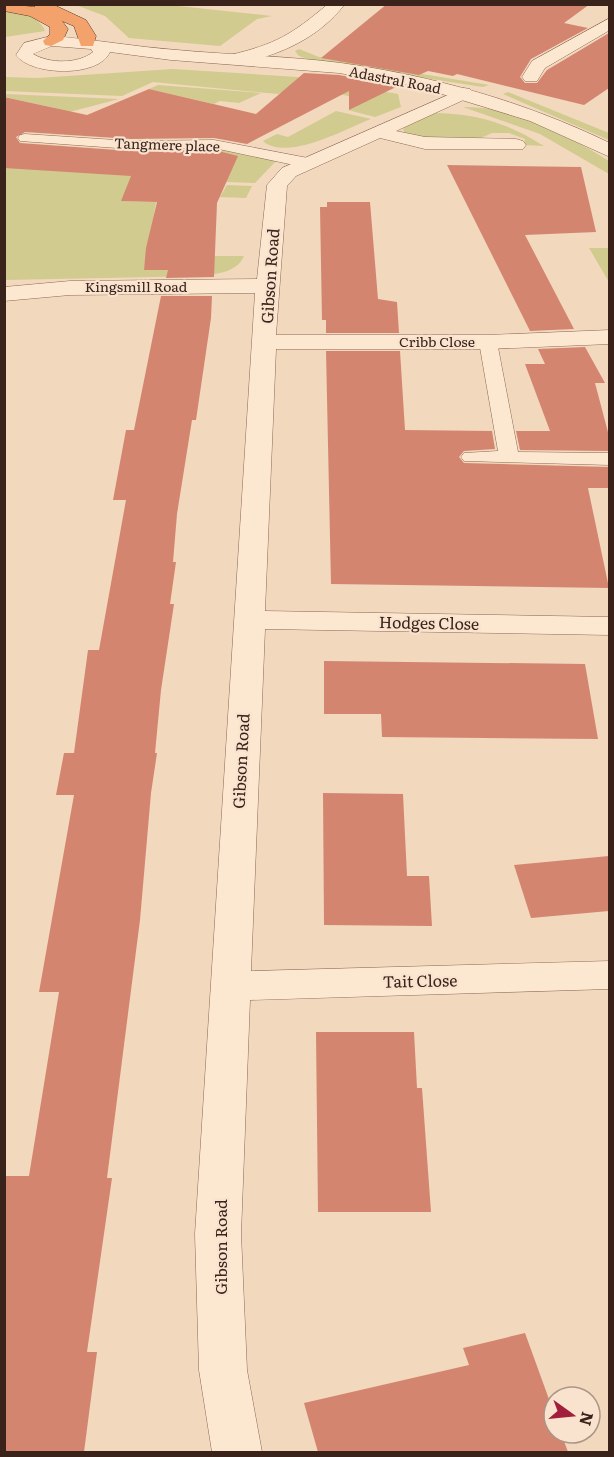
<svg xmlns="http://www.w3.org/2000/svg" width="614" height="1457" viewBox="0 0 614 1457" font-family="Literata,serif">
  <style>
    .green { fill: #d1cb90 }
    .building { fill: #d4856f }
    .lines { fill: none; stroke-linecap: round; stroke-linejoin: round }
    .service-casing { stroke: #8c6755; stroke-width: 1 }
    .minor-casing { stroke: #8c6755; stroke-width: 1 }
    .tertiary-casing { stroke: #8c6755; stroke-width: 1 }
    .trunk-casing { stroke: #59362a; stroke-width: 1 }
    .service { fill: #fce7d1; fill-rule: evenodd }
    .minor { fill: #fce7d1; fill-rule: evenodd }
    .tertiary { fill: #fce7d1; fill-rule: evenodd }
    .trunk { fill: #f2a26a; fill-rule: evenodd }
    .labels { text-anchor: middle; stroke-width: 4.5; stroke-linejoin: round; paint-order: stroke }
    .far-street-label { font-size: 14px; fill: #39231b; stroke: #f9e3ce }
    .street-label { font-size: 16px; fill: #39231b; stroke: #f9e3ce }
  </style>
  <rect width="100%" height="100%" fill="#f2d8bd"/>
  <!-- green -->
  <g class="green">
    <polygon points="76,5 169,5 272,16 257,19 220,46 129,38 105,16"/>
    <path d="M5 9C20 12 39 16 45 31L5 37Z"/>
    <polygon points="299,49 319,57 489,85 483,87 314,61 299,56 295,51"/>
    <polygon points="173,69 297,77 398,94 401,107 375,117 348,110 366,100 300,85 278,94 153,82 122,96 5,91 5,77 38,78"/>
    <polygon points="158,85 261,93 239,103 220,101 214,104 149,89"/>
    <polygon points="508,92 609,133 609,140 503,94"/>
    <polygon points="5,94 119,99 39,120 55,108 5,97"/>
    <path d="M463 107C514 106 567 135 609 161V174L540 134Z"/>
    <path d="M336 111 371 119C345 129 287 162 263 141L277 134 288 137Z"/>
    <path d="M436 113C479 114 507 123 544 146L524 145 525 139 509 133H492L481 138 422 137 404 132 403 129 407 125Z"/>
    <path d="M218 148 277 160 255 183 227 182 121 201 156 202 144 270H213V256H244C237 272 220 273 204 276L5 280 4 168Z"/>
    <polygon points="227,185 252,186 246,198 220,197"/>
    <polygon points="589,248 609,248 609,282"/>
  </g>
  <!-- building -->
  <g class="building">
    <polygon points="387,4 590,4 564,23 588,28 531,59 520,77 525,83 537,83 547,70 609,33 609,88 584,105 457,74 453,76 428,71 419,75 321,58"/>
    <polygon points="304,73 339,75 398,86 349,110 349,91 247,144 214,138 131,139 25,132 16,137 20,143 131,151 214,150 238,156 217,203 214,277 166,278 168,270 144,270 146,248 157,202 121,201 131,176 4,168 4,97 87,115 149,89 256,114"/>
    <polygon points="447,165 581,167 596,232 525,235 574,329 530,331"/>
    <polygon points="327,202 370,202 378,299 397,302 399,333 326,333 326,320 322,320 320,207 327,207"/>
    <polygon points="161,296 212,296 211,318 196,420 192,420 177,514 173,562 176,562 170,604 174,604 161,690 155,753 157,753 151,793 140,920 107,1178 112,1178 87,1352 97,1352 84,1452 4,1452 4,1176 29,1176 59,992 39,992 74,795 56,795 64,753 74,753 88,650 99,650 126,500 113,500 126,430 134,430"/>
    <polygon points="585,347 605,383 595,383 609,436 609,451 520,450 516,431 550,431 525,364 545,364 538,349"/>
    <polygon points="326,351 400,351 405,430 492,431 495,449 464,451 459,457 464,463 609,467 609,488 588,488 609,588 331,584"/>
    <polygon points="324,661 585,664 598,739 382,737 381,714 324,714"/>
    <polygon points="323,793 403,794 407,876 429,876 432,926 324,925"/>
    <polygon points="609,856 609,911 531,918 514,865"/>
    <polygon points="316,1032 414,1032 417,1088 422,1088 431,1212 318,1212"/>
    <polygon points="525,1333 554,1413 554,1433 561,1433 568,1452 318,1452 304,1403 469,1365 463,1348"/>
  </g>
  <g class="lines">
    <defs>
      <g id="service">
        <polygon points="25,134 131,141 214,140 308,158 316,163 308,168 214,148 131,149 20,141 18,138 20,135"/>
        <polygon points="488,336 497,342 518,452 610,453 610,465 464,461 461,457 464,453 498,451 479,342"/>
      </g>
      <g id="minor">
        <path d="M328 4H345C318 39 278 56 236 64L228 59 230 55C276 44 291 35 328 4Z"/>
        <polygon points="610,18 610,30 545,68 537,81 525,81 522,77 532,61"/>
        <polygon points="464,88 470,89 473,93 470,97 396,131 425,137 516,139 523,141 526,145 523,149 425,149 380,138 296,176 287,186 276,335 488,335 610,330 610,344 488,349 276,349 265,611 610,617 610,635 265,629 251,971 610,961 610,989 250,1000 241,1234 247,1370 262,1452 212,1452 199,1370 195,1234 255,293 70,295 4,301 4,287 70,281 257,279 267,185 282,168"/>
      </g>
      <path id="tertiary" d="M51 36C93 39 135 47 177 50 232 55 287 56 341 63 434 76 525 102 610 143V157L530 121 419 87 339 73 171 60 110 52C99 78 31 76 16 55L24 43ZM52 46 91 49 93 52C78 64 50 64 33 54Z"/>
      <polygon id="trunk" points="4,4 35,7 35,4 52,4 86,20 96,36 93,46 81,46 74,26 62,21 68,29 63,40 51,46 45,45 43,41 50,34 50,27 30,16 4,11"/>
    </defs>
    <!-- service casing -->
    <use href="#service" class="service-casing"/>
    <!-- minor casing -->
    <use href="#minor" class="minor-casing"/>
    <!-- tertiary casing -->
    <use href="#tertiary" class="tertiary-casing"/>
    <!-- trunk casing -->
    <use href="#trunk" class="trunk-casing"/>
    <!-- service -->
    <use href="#service" class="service"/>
    <!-- minor -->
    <use href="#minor" class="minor"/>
    <!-- tertiary -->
    <use href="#tertiary" class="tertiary"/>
    <!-- trunk -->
    <use href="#trunk" class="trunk"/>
  </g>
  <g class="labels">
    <!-- far-street labels -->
    <g class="far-street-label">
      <text transform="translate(395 80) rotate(11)" y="5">Adastral Road</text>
      <text transform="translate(167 145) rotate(2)" y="5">Tangmere place</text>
      <text x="136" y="292">Kingsmill Road</text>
      <text x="437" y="347">Cribb Close</text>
    </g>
    <!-- street labels -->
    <g class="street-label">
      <text transform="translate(270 276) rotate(-86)" y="6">Gibson Road</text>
      <text transform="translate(429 623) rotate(1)" y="6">Hodges Close</text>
      <text transform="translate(241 761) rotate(-87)" y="6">Gibson Road</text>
      <text transform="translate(420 981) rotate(-1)" y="6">Tait Close</text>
      <text transform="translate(221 1247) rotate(-90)" y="6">Gibson Road</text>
    </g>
  </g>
  <!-- border -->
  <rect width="614" height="1457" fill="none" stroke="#39231b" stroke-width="12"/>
  <!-- north arrow -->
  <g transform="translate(572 1415) rotate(105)"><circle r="28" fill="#f9e3ce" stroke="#ac9686" stroke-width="1.5"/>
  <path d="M0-4.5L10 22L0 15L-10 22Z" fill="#a11f3a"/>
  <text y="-9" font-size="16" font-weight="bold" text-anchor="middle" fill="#39231b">N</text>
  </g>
</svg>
